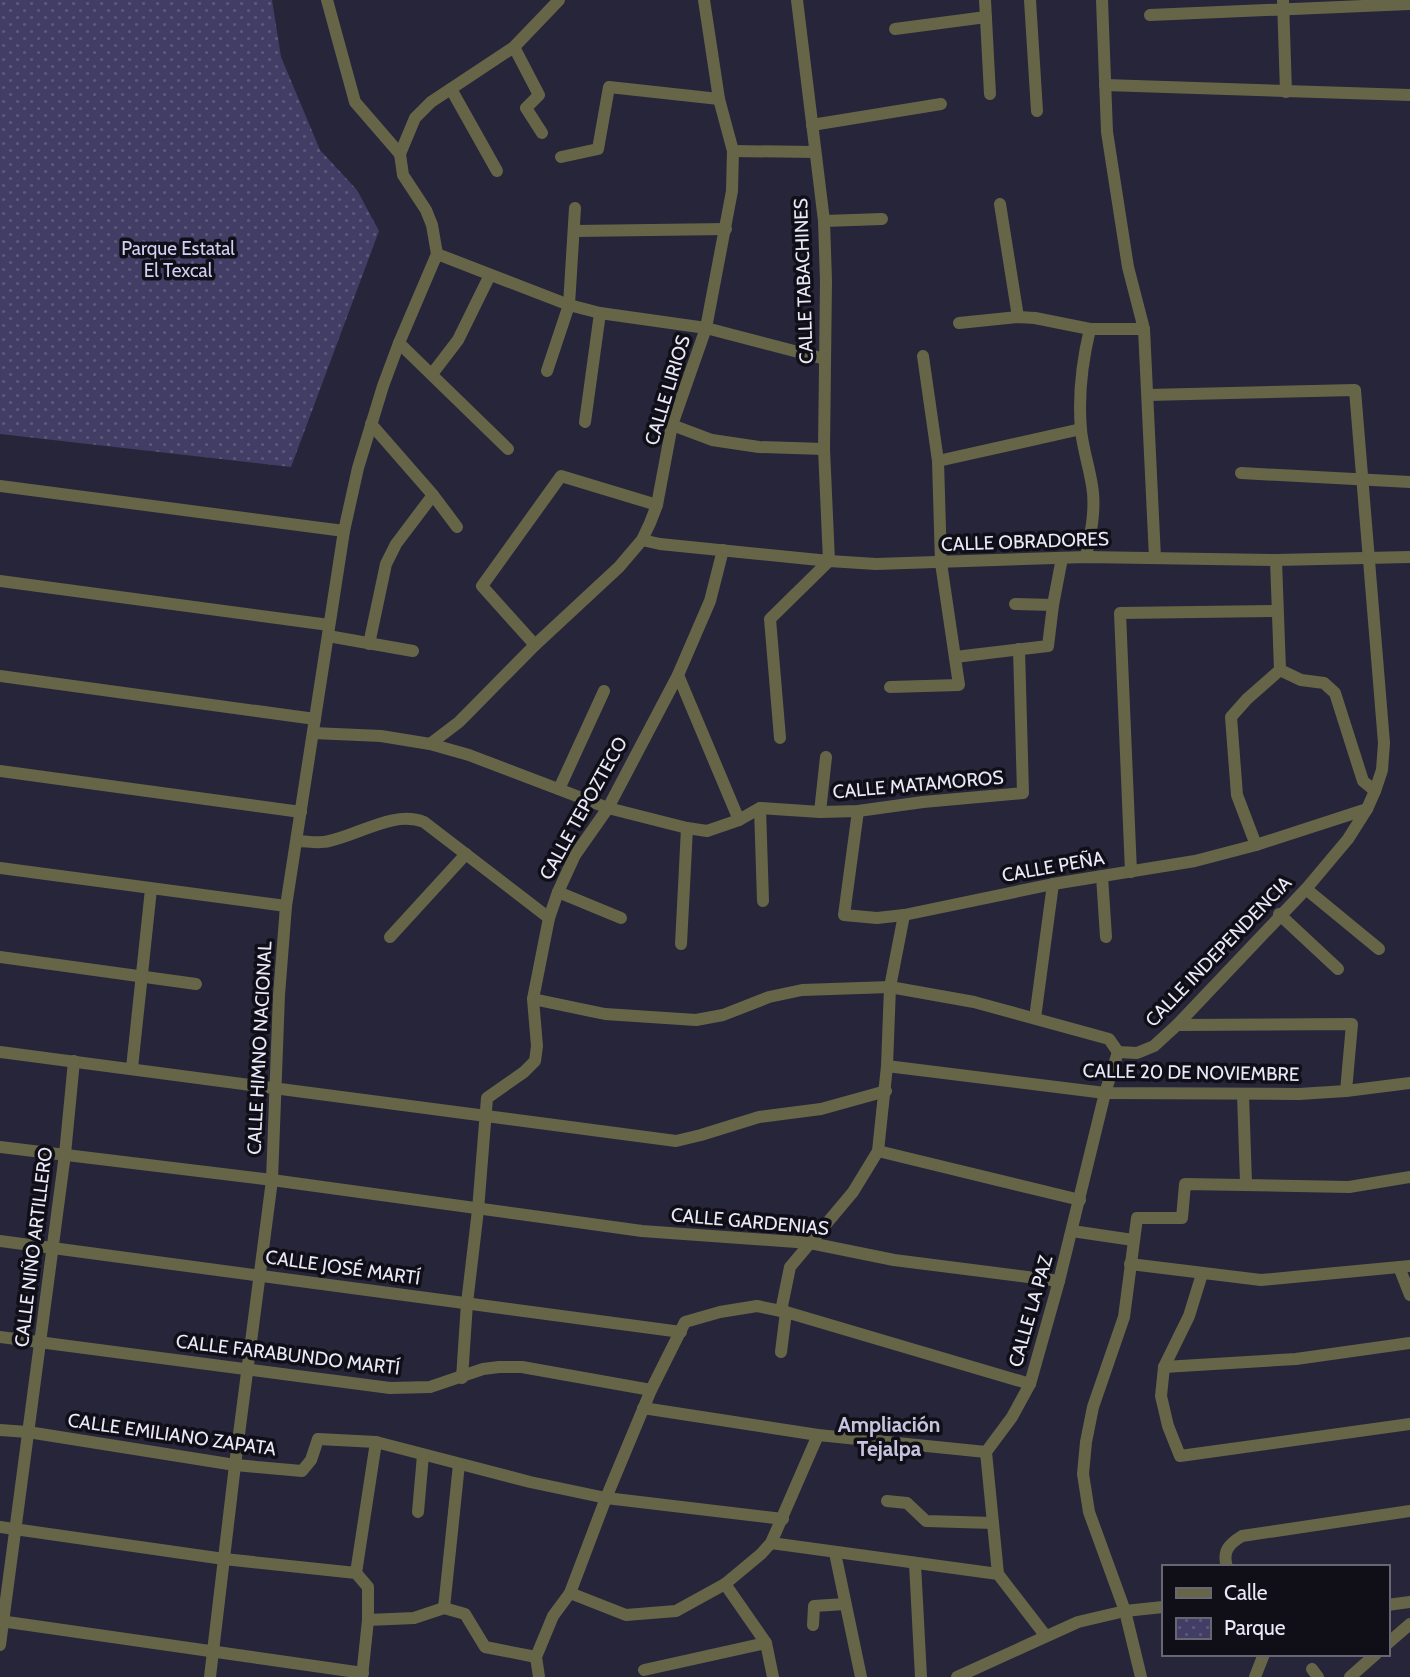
<svg xmlns="http://www.w3.org/2000/svg" width="1410" height="1677" viewBox="0 0 1410 1677" font-family="Cabin,sans-serif">
  <style>
    .park { fill: url(#park-dots) }
    .lines { fill: none; stroke-linecap: round; stroke-linejoin: round }
    .minor { stroke: #666548; stroke-width: 12 }
    .labels { text-anchor: middle; stroke-width: 7; stroke-linejoin: round; paint-order: stroke }
    .park-label { font-size: 19px; fill: #d1cff4; stroke: #100f18 }
    .street-label { font-size: 19px; fill: #eae9f8; stroke: #100f18 }
    .neighbourhood-label { font-size: 21px; font-weight: bold; fill: #c5c3de; stroke: #100f18 }
  </style>
  <defs>
    <pattern id="park-dots" width="8" height="8" patternUnits="userSpaceOnUse" patternTransform="scale(1.75)"><rect width="8" height="8" fill="#413d65"/><path d="M2 2h.1M6 6h.1" fill="none" stroke="#5d597c" stroke-width="1.8" stroke-linecap="round"/></pattern>
  </defs>
  <rect width="100%" height="100%" fill="#272539"/>
  <!-- park -->
  <polygon class="park" points="0,0 272,0 281,57 320,150 357,190 379,231 291,467 0,434"/>
  <g class="lines">
    <!-- minor -->
    <g class="minor">
      <polyline points="327,0 355,102 400,154"/>
      <polyline points="985,0 990,94"/>
      <polyline points="1030,0 1037,111"/>
      <polyline points="1102,0 1107,132 1128,267 1144,329 1155,558"/>
      <polyline points="1283,0 1286,92"/>
      <polyline points="1150,15 1410,4"/>
      <polyline points="895,29 986,17"/>
      <polyline points="514,47 539,95 526,108 542,133"/>
      <polyline points="1105,85 1410,95"/>
      <polyline points="451,89 497,171"/>
      <polyline points="812,125 941,104"/>
      <polyline points="733,151 815,152"/>
      <polyline points="561,157 598,149 609,87 719,99"/>
      <polyline points="1000,204 1018,317"/>
      <polyline points="824,221 882,219"/>
      <polyline points="574,231 726,229"/>
      <polyline points="437,254 569,305 600,313 706,328 825,359"/>
      <polyline points="959,323 1018,317 1035,318 1090,329 1144,329"/>
      <polyline points="399,343 508,449"/>
      <polyline points="547,371 569,305 575,208"/>
      <polyline points="432,374 458,340 490,275"/>
      <polyline points="585,422 600,313"/>
      <polyline points="371,424 433,495 457,527"/>
      <polyline points="672,425 712,440 759,447 824,449"/>
      <polyline points="938,461 1081,429"/>
      <polyline points="1241,473 1410,482"/>
      <polyline points="0,486 344,531"/>
      <polyline points="642,540 660,544 829,561 876,564 1086,557 1276,560 1410,557"/>
      <path d="M1086 557C1090 536 1095 515 1093 493 1091 472 1083 451 1081 430 1078 396 1082 362 1090 329"/>
      <polyline points="1276,560 1280,670"/>
      <polyline points="0,581 329,625"/>
      <polyline points="1015,604 1053,605"/>
      <polyline points="328,636 413,651"/>
      <polyline points="369,644 386,564 396,544 433,495"/>
      <polyline points="535,645 482,586 561,476 657,505"/>
      <polyline points="955,657 1048,646 1053,605 1062,558"/>
      <polyline points="1280,670 1301,680 1324,683 1335,693 1363,781 1375,791"/>
      <polyline points="678,675 739,820"/>
      <polyline points="0,676 315,719"/>
      <polyline points="890,687 959,685 941,563 938,461 923,356"/>
      <polyline points="313,733 381,736 430,744 469,755 608,808 687,828 707,831 739,820 760,808 820,812 858,811 923,802 1023,793 1019,649"/>
      <polyline points="780,738 770,619 829,561 824,449 826,281 824,221 797,0"/>
      <polyline points="430,744 459,722 535,645 619,567 642,540 650,523 657,505 672,425 706,328 732,191 733,151 719,99 704,0"/>
      <polyline points="0,771 301,812"/>
      <polyline points="559,789 604,691"/>
      <polyline points="760,808 763,901"/>
      <polyline points="858,811 844,915 877,918 904,915 1053,884 1195,861 1256,845 1367,809"/>
      <polyline points="820,812 826,757"/>
      <path d="M297 841C307 841 319 844 329 841 359 835 394 810 424 822L549 918"/>
      <polyline points="1256,845 1237,795 1231,717 1247,699 1280,670"/>
      <polyline points="0,868 286,906"/>
      <polyline points="1131,872 1120,613 1277,611"/>
      <polyline points="1102,876 1106,937"/>
      <polyline points="1306,889 1379,949"/>
      <polyline points="558,892 621,918"/>
      <polyline points="1279,914 1338,969"/>
      <polyline points="390,937 466,854"/>
      <polyline points="681,944 687,828"/>
      <polyline points="0,957 196,984"/>
      <polyline points="533,999 605,1014 696,1020 723,1015 769,997 802,990 890,987 974,1002 1109,1039 1118,1052 1137,1053 1154,1046 1177,1025 1306,889 1348,839 1367,809 1375,791 1382,770 1384,743 1355,390 1148,395"/>
      <polyline points="1035,1018 1053,884"/>
      <polyline points="1177,1025 1352,1024 1346,1091"/>
      <polyline points="0,1052 676,1141 701,1135 759,1117 821,1109 886,1091"/>
      <polyline points="887,1066 1105,1093 1299,1094 1346,1091 1410,1083"/>
      <polyline points="132,1068 151,889"/>
      <polyline points="1243,1094 1246,1183"/>
      <polyline points="0,1147 272,1180 642,1231 810,1243 894,1260 1059,1281"/>
      <polyline points="878,1151 1080,1200"/>
      <polyline points="1072,1231 1133,1240"/>
      <polyline points="0,1241 681,1332"/>
      <polyline points="1130,1264 1261,1280 1410,1266"/>
      <polyline points="1399,1267 1410,1295"/>
      <polyline points="1202,1274 1189,1316 1164,1367 1161,1396 1168,1426 1180,1456 1410,1424"/>
      <polyline points="781,1311 790,1267 853,1192 878,1151 887,1066 890,987 904,915"/>
      <polyline points="0,1337 390,1388 430,1387 483,1369 499,1367 522,1367 651,1390"/>
      <polyline points="781,1352 786,1312"/>
      <polyline points="1164,1367 1296,1359 1410,1343"/>
      <polyline points="462,1378 467,1303 478,1210 487,1098 524,1072 535,1061 537,1046 533,999 549,918 558,892 575,855 608,808 678,675 710,601 723,550"/>
      <polyline points="643,1408 818,1435 986,1452"/>
      <polyline points="0,1430 28,1432 235,1465 302,1471 311,1460 318,1439 376,1442 530,1482 606,1498 783,1519"/>
      <polyline points="887,1501 907,1503 926,1521 993,1523"/>
      <polyline points="418,1512 423,1455"/>
      <polyline points="0,1527 224,1559 356,1573 368,1587 368,1620 362,1677"/>
      <polyline points="771,1543 998,1574 1045,1635"/>
      <polyline points="835,1553 861,1677"/>
      <polyline points="915,1564 921,1677"/>
      <path d="M1227 1567C1222 1551 1229 1544 1242 1536L1410 1511"/>
      <polyline points="356,1573 376,1442"/>
      <polyline points="998,1574 986,1452 1012,1417 1030,1384 1059,1281 1105,1093 1118,1052"/>
      <polyline points="725,1584 766,1643 773,1677"/>
      <polyline points="570,1593 626,1615 676,1611 725,1584 761,1554 771,1543 818,1435"/>
      <polyline points="1387,1605 1410,1602"/>
      <polyline points="444,1608 459,1464"/>
      <polyline points="368,1620 414,1618 444,1608 465,1614 485,1647 536,1657"/>
      <polyline points="0,1621 363,1673"/>
      <polyline points="813,1625 814,1606 845,1604"/>
      <polyline points="1387,1644 1410,1624"/>
      <polyline points="0,1645 65,1154 74,1061"/>
      <polyline points="1312,1669 1318,1677"/>
      <polyline points="644,1670 766,1643"/>
      <polyline points="210,1677 235,1465 272,1180 279,995 286,906 344,531 358,468 383,386 399,343 437,254 432,225 426,210 403,175 400,154 415,118 431,102 514,47 559,0"/>
      <polyline points="539,1677 536,1657 553,1616 570,1593 606,1498 651,1390 685,1322 720,1312 757,1306 786,1312 1030,1384"/>
      <polyline points="957,1677 1078,1622 1125,1611 1163,1607"/>
      <polyline points="1141,1677 1125,1611 1089,1512 1083,1474 1086,1442 1093,1407 1124,1317 1137,1218 1182,1218 1185,1184 1349,1187 1410,1177"/>
      <polyline points="1255,1677 1264,1654"/>
      <polyline points="1350,1677 1376,1654"/>
    </g>
  </g>
  <g class="labels">
    <!-- park labels -->
    <g class="park-label">
      <text x="178" y="255">Parque Estatal<tspan x="178" dy="22">El Texcal</tspan></text>
    </g>
    <!-- street labels -->
    <g class="street-label">
      <text transform="translate(803 281) rotate(-92)" y="7">CALLE TABACHINES</text>
      <text transform="translate(667 390) rotate(-73)" y="7">CALLE LIRIOS</text>
      <text transform="translate(1025 541) rotate(-2)" y="7">CALLE OBRADORES</text>
      <text transform="translate(918 784) rotate(-5)" y="7">CALLE MATAMOROS</text>
      <text transform="translate(583 808) rotate(-61)" y="7">CALLE TEPOZTECO</text>
      <text transform="translate(1053 866) rotate(-10)" y="7">CALLE PEÑA</text>
      <text transform="translate(1218 951) rotate(-46)" y="7">CALLE INDEPENDENCIA</text>
      <text transform="translate(259 1048) rotate(-87)" y="7">CALLE HIMNO NACIONAL</text>
      <text transform="translate(1191 1072) rotate(1)" y="7">CALLE 20 DE NOVIEMBRE</text>
      <text transform="translate(750 1221) rotate(5)" y="7">CALLE GARDENIAS</text>
      <text transform="translate(33 1247) rotate(-83)" y="7">CALLE NIÑO ARTILLERO</text>
      <text transform="translate(343 1267) rotate(8)" y="7">CALLE JOSÉ MARTÍ</text>
      <text transform="translate(1030 1311) rotate(-74)" y="7">CALLE LA PAZ</text>
      <text transform="translate(288 1354) rotate(7)" y="7">CALLE FARABUNDO MARTÍ</text>
      <text transform="translate(172 1434) rotate(8)" y="7">CALLE EMILIANO ZAPATA</text>
    </g>
    <!-- neighbourhood labels -->
    <g class="neighbourhood-label">
      <text x="889" y="1432">Ampliación<tspan x="889" dy="24">Tejalpa</tspan></text>
    </g>
  </g>
  <!-- legend -->
  <rect x="1162" y="1565" width="228" height="91" fill="#100f18" stroke="#676672" stroke-width="2"/>
  <rect x="1176" y="1588" width="35" height="10" fill="#666548" stroke="#676672" stroke-width="2"/>
  <text x="1224" y="1600" font-size="21" fill="#eae9f8">Calle</text>
  <rect x="1176" y="1618" width="35" height="21" fill="url(#park-dots)" stroke="#676672" stroke-width="2"/>
  <text x="1224" y="1635" font-size="21" fill="#eae9f8">Parque</text>
</svg>
